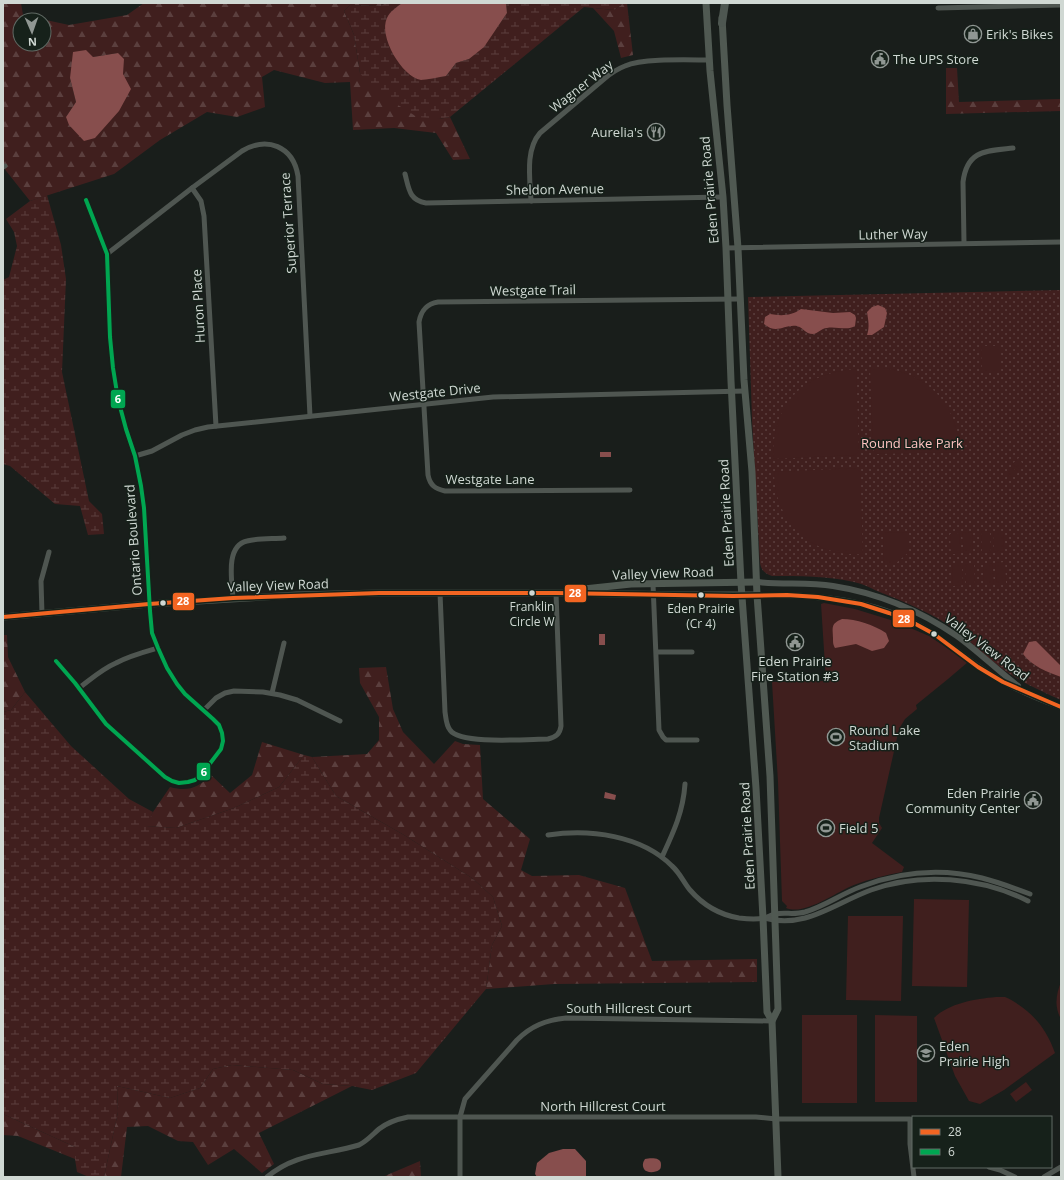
<svg xmlns="http://www.w3.org/2000/svg" width="1064" height="1180" viewBox="0 0 1064 1180" font-family="'Open Sans',sans-serif">
  <style>
    .grass { fill: url(#grass-dots) }
    .forest { fill: url(#forest-firs); fill-rule: evenodd }
    .wetland { fill: url(#wetland-marsh) }
    .garden { fill: #401f1e }
    .water { fill: #874e4d }
    .lines { fill: none; stroke-linecap: round; stroke-linejoin: round }
    .minor { stroke: #4f5651; stroke-width: 5 }
    .tertiary { stroke: #4f5651; stroke-width: 6 }
    .secondary { stroke: #505952; stroke-width: 7 }
    .primary { stroke: #4e5751; stroke-width: 8 }
    .bus-1-casing { stroke: #16211a; stroke-width: 7 }
    .bus-2-casing { stroke: #16211a; stroke-width: 7 }
    .bus-1 { stroke: #f26522; stroke-width: 4 }
    .bus-2 { stroke: #00a651; stroke-width: 4 }
    .bus-dot { fill: #d0d8d3; stroke: #16211a; stroke-width: 1.5 }
    .labels { text-anchor: middle; stroke-width: 3; stroke-linejoin: round; paint-order: stroke }
    .bus-label { font-size: 12px; fill: #d0d8d3; stroke: #16211a }
    .poi-label { font-size: 13px; fill: #d0d8d3; stroke: #16211a; text-anchor: start }
    .street-label { font-size: 13px; fill: #d0d8d3; stroke: #16211a }
    .park-label { font-size: 13px; fill: #fec3c0; stroke: #16211a }
    .line-badge { stroke: #16211a; stroke-width: 1.5 }
    .badge-label { font-size: 11px; text-anchor: middle; font-weight: bold; fill: #fff }
  </style>
  <defs>
    <pattern id="grass-dots" width="8" height="8" patternUnits="userSpaceOnUse"><rect width="8" height="8" fill="#401f1e"/><path d="M2 2h.1M6 6h.1" fill="none" stroke="#5b3f3e" stroke-width="1.8" stroke-linecap="round"/></pattern>
    <pattern id="forest-firs" width="22" height="20" patternUnits="userSpaceOnUse"><rect width="22" height="20" fill="#401f1e"/><path d="M5 1l3.5 6h-7zM16 11l3.5 6h-7z" fill="#5b3f3e"/></pattern>
    <pattern id="wetland-marsh" width="20" height="14" patternUnits="userSpaceOnUse"><rect width="20" height="14" fill="#401f1e"/><path d="M1 5h8M5 5V1M11 12h8M15 12V8" fill="none" stroke="#5b3f3e"/></pattern>
  </defs>
  <rect width="100%" height="100%" fill="#191e1b"/>
  <!-- grass -->
  <path class="grass" d="M1061 290V700C1038 690 1014 679 995 663 980 652 968 638 953 628 931 613 907 603 882 593 872 589 864 584 854 582 827 576 800 576 772 576 765 574 761 570 760 563L752 420 748 297Z"/>
  <!-- forest -->
  <g class="forest">
    <path d="M3 3H21L23 15 69 25 127 15 144 3H385L381 6 350 5 344 11 354 35 360 73 439 119 450 117 470 159 453 160 436 133 394 128 353 130 350 82 325 83 274 70 262 77 265 107 237 117 207 112 160 140 114 174 30 201 3 167ZM20 20H44V44H20ZM118 53 123 74 66 117 76 102 70 78 93 57Z"/>
    <polygon points="624,3 627,3 633,55 621,58 614,31 593,8 614,10"/>
    <polygon points="946,68 957,68 959,102 1061,99 1061,111 946,114"/>
    <polygon points="3,635 7,635 8,657 25,692 11,710 3,712"/>
    <polygon points="386,667 393,709 403,732 434,764 455,741 463,744 480,745 483,799 530,839 521,870 532,876 579,875 625,888 652,961 757,959 757,982 554,984 486,989 492,945 502,926 493,897 472,878 404,835 336,796 312,757 367,754 379,740 379,717 360,683 359,668"/>
    <path d="M262 742 304 755 279 787 234 808 176 828 145 826 153 812 170 787C188 792 198 788 211 775L230 793 252 775Z"/>
    <polygon points="232,1065 293,1070 323,1084 352,1086 259,1133 274,1164 262,1173 234,1149 208,1165 193,1142 178,1141 148,1126 127,1127 121,1177 104,1177 118,1112 117,1086 170,1098 200,1088 213,1069"/>
    <polygon points="3,1114 75,1147 75,1159 18,1136 3,1135"/>
    <polygon points="420,1161 421,1177 383,1177 387,1175"/>
  </g>
  <!-- wetland -->
  <g class="wetland">
    <polygon points="385,3 402,3 392,11 435,77 446,76 456,63 469,59 496,29 507,13 506,3 624,3 614,10 584,7 450,117 439,119 417,117 371,88 360,73 354,35 344,11 350,5 381,6"/>
    <polygon points="47,195 61,245 66,279 62,372 89,501 102,514 104,534 88,535 80,506 55,504 10,466 3,464 3,280 9,277 17,246 14,232 6,219 30,201"/>
    <polygon points="25,692 71,746 129,799 153,812 146,826 176,828 234,808 279,787 304,755 312,757 336,796 404,835 472,878 493,897 502,926 492,945 486,989 416,1073 372,1090 352,1086 323,1084 293,1070 232,1065 213,1069 200,1088 170,1098 117,1086 118,1112 104,1177 89,1177 77,1172 75,1159 75,1147 3,1114 3,712 11,710"/>
  </g>
  <!-- garden -->
  <g class="garden">
    <polygon points="981,346 1000,346 1000,373 983,373 982,372"/>
    <path d="M883 368C928 373 959 406 959 452L877 454 873 450 870 368Z"/>
    <path d="M856 369 859 451 855 455 773 459C772 404 802 373 856 369Z"/>
    <polygon points="1019,458 1023,465 1019,469 1012,464"/>
    <polygon points="1010,467 1018,471 1016,477 1008,476"/>
    <path d="M856 468 860 472 863 554C812 557 775 524 774 472Z"/>
    <polygon points="990,531 991,552 982,553 981,532"/>
    <polygon points="993,531 1003,531 1004,551 994,552"/>
    <polygon points="885,532 909,533 909,552 896,563 885,563 883,560 884,533"/>
    <polygon points="972,532 973,553 964,554 962,533"/>
    <polygon points="959,533 961,554 951,554 950,534"/>
    <polygon points="1005,562 1006,583 997,583 995,563"/>
    <polygon points="992,563 994,584 984,584 983,564"/>
    <polygon points="974,564 975,585 966,585 965,565"/>
    <polygon points="952,565 962,565 963,585 953,586"/>
    <path d="M824 603 855 609 894 621 929 636 968 662 948 679 916 705 917 709 905 719 899 729 879 818V823L882 828 872 843 904 867 902 872C885 875 870 879 854 885 836 892 805 916 786 908L787 906 782 901 778 782 772 682 826 681 821 604Z"/>
    <polygon points="914,899 969,900 967,987 912,986"/>
    <polygon points="848,916 903,916 901,1001 846,1000"/>
    <path d="M1061 982V1019C1054 1007 1056 994 1061 982Z"/>
    <path d="M996 997C999 997 1002 997 1005 997 1010 999 1015 1002 1019 1005 1037 1017 1048 1033 1055 1053L1004 1090 980 1104 969 1101 955 1076 934 1018C949 1003 975 999 996 997Z"/>
    <rect x="802" y="1015" width="55" height="88"/>
    <polygon points="875,1015 917,1016 917,1102 875,1102"/>
    <polygon points="1026,1082 1032,1090 1016,1102 1010,1094"/>
  </g>
  <!-- water -->
  <g class="water">
    <path d="M402 3H506L507 13 484 47 469 59 456 63 446 76C440 77 425 80 421 80 402 77 378 36 387 18 390 11 397 7 402 3Z"/>
    <polygon points="86,50 93,57 118,53 124,59 123,74 131,89 119,111 95,138 84,141 69,125 66,117 76,102 70,78 73,52"/>
    <path d="M878 305 885 308 887 313 884 327 872 335H867C870 327 868 319 867 312L872 307Z"/>
    <path d="M801 309 833 313 850 312 855 315 856 318 855 326C848 331 835 326 827 328 821 328 818 334 813 334 805 334 803 327 797 326 784 324 777 335 764 324L765 317 770 314C781 316 791 316 801 309Z"/>
    <rect x="600" y="452" width="11" height="5"/>
    <path d="M842 619C856 619 874 625 886 633L889 641 884 648 872 651 856 644 835 648C833 644 833 643 833 638 833 628 830 624 842 619Z"/>
    <rect x="599" y="634" width="6" height="11"/>
    <path d="M1036 641 1061 666V677C1047 672 1032 666 1023 654L1029 642Z"/>
    <polygon points="605,792 616,795 615,800 604,798"/>
    <polygon points="563,1149 575,1149 586,1161 586,1176 585,1177 537,1177 535,1174 537,1163 549,1153"/>
    <path d="M645 1159C650 1158 661 1157 661 1164 661 1166 661 1169 659 1170 655 1173 646 1173 644 1169 642 1165 643 1162 645 1159Z"/>
  </g>
  <g class="lines">
    <!-- minor -->
    <g class="minor">
      <polyline points="938,8 1061,5"/>
      <polyline points="3,167 5,166"/>
      <path d="M405 174C409 189 409 200 426 203L723 197"/>
      <polyline points="192,188 201,201 204,216 216,426"/>
      <path d="M531 201C530 179 525 150 540 133L604 79C610 74 617 69 625 66 643 58 689 60 709 60"/>
      <path d="M964 243 963 182C967 150 986 151 1013 148"/>
      <polyline points="726,248 1061,242"/>
      <path d="M107 254 192 188 242 151C267 136 293 146 298 176L310 416"/>
      <polyline points="135,456 152,451 182,435 195,430 208,427 493,397 745,391"/>
      <path d="M630 490 445 491C435 489 430 485 428 475L419 322C421 311 426 304 438 302L740 299"/>
      <polyline points="653,584 659,730 663,737 666,740 697,740"/>
      <path d="M440 593 445 712C446 718 446 725 450 730 460 745 529 739 548 739 556 737 560 734 561 726L556 593"/>
      <path d="M233 598C232 581 225 546 247 541 258 538 273 539 284 538"/>
      <polyline points="42,614 41,581 49,552"/>
      <polyline points="657,652 692,652"/>
      <polyline points="56,661 75,683 106,724 165,777 172,781 179,783 188,782 195,780 202,774 221,749 223,741 222,733 219,725 213,719 185,694 177,684 167,668 158,648 152,633 150,611 144,508 141,486 135,456 126,429 118,399 113,368 110,337 107,254 86,200"/>
      <path d="M79 688C91 679 102 669 116 663 129 656 144 652 158 648"/>
      <polyline points="272,693 284,643"/>
      <polyline points="204,710 216,698 225,693 234,691 263,692 280,695 297,700 340,721"/>
      <path d="M548 835C590 829 641 835 672 866 680 873 684 883 690 890 703 905 721 915 739 918 747 919 756 920 764 918 768 917 771 915 775 914 785 912 794 915 805 912 825 906 841 894 860 887 899 872 941 868 982 878 998 882 1014 888 1030 894"/>
      <path d="M662 857C674 831 683 812 685 784"/>
      <path d="M764 918C806 929 833 904 871 890 920 872 981 877 1028 901"/>
      <polyline points="989,1167 1000,1170 1015,1177"/>
      <path d="M267 1177C295 1153 326 1155 359 1145 367 1141 372 1135 379 1129 388 1122 398 1119 408 1117H756L776 1119H910V1144L914 1177"/>
      <path d="M460 1177V1117L465 1099 517 1040C531 1026 546 1020 566 1018L772 1021"/>
      <polyline points="1044,1177 1061,1167"/>
    </g>
    <!-- tertiary -->
    <g class="tertiary">
      <path d="M757 582C782 585 808 582 833 586 878 593 919 610 957 636 978 651 997 670 1018 686"/>
      <path d="M757 595C814 594 872 599 922 627 943 639 960 654 979 667 1004 684 1033 697 1061 707"/>
    </g>
    <!-- secondary -->
    <g class="secondary">
      <polyline points="706,3 710,71 723,197 726,248 731,381 741,583 756,788 763,918 767,1012 772,1021 778,1177"/>
      <polyline points="722,18 727,105 738,248 744,380 752,472 757,595 770,776 778,1009 772,1021"/>
      <polyline points="584,589 631,584 757,582"/>
      <polyline points="3,617 149,604 297,595 379,593 556,593 693,595 757,595"/>
    </g>
    <!-- primary -->
    <polyline class="primary" points="722,23 725,3"/>
    <defs>
      <polyline id="bus-1" points="3,617 149,604 233,598 379,593 556,593 733,596 787,595 818,597 861,604 889,613 912,622 934,634 978,667 1003,682 1061,707"/>
      <polyline id="bus-2" points="56,661 75,683 106,724 165,777 172,781 179,783 188,782 195,780 202,774 221,749 223,741 222,733 219,725 213,719 185,694 177,684 167,668 158,648 152,633 150,611 144,508 141,486 135,456 126,429 118,399 113,368 110,337 107,254 86,200"/>
    </defs>
    <!-- bus-1 casing -->
    <use href="#bus-1" class="bus-1-casing"/>
    <!-- bus-2 casing -->
    <use href="#bus-2" class="bus-2-casing"/>
    <!-- bus-1 -->
    <use href="#bus-1" class="bus-1"/>
    <!-- bus-2 -->
    <use href="#bus-2" class="bus-2"/>
  </g>
  <!-- icons -->
  <defs>
    <symbol id="shop-ring" viewBox="-11 -11 22 22"><circle r="9.5" fill="#16211a" stroke="#909793" stroke-width="1.5"/><path d="M-5-2.5h2.3a2.7 3.5 0 0 1 5.4 0H5L5.5 6h-11ZM-1.5-2.5h3a1.5 2.3 0 0 0-3 0Z" fill="#909793"/></symbol>
    <symbol id="civic-ring" viewBox="-11 -11 22 22"><circle r="9.5" fill="#16211a" stroke="#909793" stroke-width="1.5"/><path d="M-.6-6.5H3V-4.5H.6V-3L4-1V1h2V6H-6V1h2V-1L-.6-3ZM-1.2 2.5V6h2.4V2.5Z" fill="#909793"/></symbol>
    <symbol id="restaurant-ring" viewBox="-11 -11 22 22"><circle r="9.5" fill="#16211a" stroke="#909793" stroke-width="1.5"/><path d="M-5-6h1v4h1v-4h1v4h1v-4h1v5L-1.5 .5V6h-2V.5L-5-1ZM5-6V6H3V1.5H1.5Q1.5-4 5-6Z" fill="#909793"/></symbol>
    <symbol id="stadium-ring" viewBox="-11 -11 22 22"><circle r="9.5" fill="#16211a" stroke="#909793" stroke-width="1.5"/><path d="M0-5a6.5 5 0 1 0 0 10a6.5 5 0 1 0 0-10ZM-3.5-1.8h7v3.6h-7Z" fill="#909793"/></symbol>
    <symbol id="school-ring" viewBox="-11 -11 22 22"><circle r="9.5" fill="#16211a" stroke="#909793" stroke-width="1.5"/><path d="M0-5L7-2L0 1L-7-2ZM-4 1L0 2.5L4 1V4Q0 6-4 4Z" fill="#909793"/></symbol>
  </defs>
  <g fill-rule="evenodd">
    <use href="#shop-ring" x="963" y="24" width="20" height="20"/>
    <use href="#civic-ring" x="870" y="49" width="20" height="20"/>
    <use href="#restaurant-ring" x="646" y="122" width="20" height="20"/>
    <use href="#civic-ring" x="785" y="632" width="20" height="20"/>
    <use href="#stadium-ring" x="826" y="727" width="20" height="20"/>
    <use href="#civic-ring" x="1023" y="790" width="20" height="20"/>
    <use href="#stadium-ring" x="816" y="818" width="20" height="20"/>
    <use href="#school-ring" x="916" y="1043" width="20" height="20"/>
  </g>
  <!-- markers -->
  <g class="bus-dot">
    <circle cx="532" cy="593" r="3.5"/>
    <circle cx="701" cy="595" r="3.5"/>
    <circle cx="163" cy="603" r="3.5"/>
    <circle cx="934" cy="634" r="3.5"/>
  </g>
  <g class="labels">
    <!-- bus labels -->
    <g class="bus-label">
      <text x="532" y="611">Franklin<tspan x="532" dy="15">Circle W</tspan></text>
      <text x="701" y="613">Eden Prairie<tspan x="701" dy="15">(Cr 4)</tspan></text>
    </g>
    <!-- poi labels -->
    <g class="poi-label">
      <text x="986" y="39">Erik's Bikes</text>
      <text x="893" y="64">The UPS Store</text>
      <text x="643" y="137" text-anchor="end">Aurelia's</text>
      <text x="795" y="666" text-anchor="middle">Eden Prairie<tspan x="795" dy="15">Fire Station #3</tspan></text>
      <text x="849" y="735">Round Lake<tspan x="849" dy="15">Stadium</tspan></text>
      <text x="1020" y="798" text-anchor="end">Eden Prairie<tspan x="1020" dy="15">Community Center</tspan></text>
      <text x="839" y="833">Field 5</text>
      <text x="939" y="1051">Eden<tspan x="939" dy="15">Prairie High</tspan></text>
    </g>
    <!-- street labels -->
    <g class="street-label">
      <text transform="translate(581 86) rotate(-38)" y="5">Wagner Way</text>
      <text transform="translate(555 189) rotate(-1)" y="5">Sheldon Avenue</text>
      <text transform="translate(709 190) rotate(-95)" y="5">Eden Prairie Road</text>
      <text transform="translate(288 223) rotate(-94)" y="5">Superior Terrace</text>
      <text transform="translate(893 234) rotate(-1)" y="5">Luther Way</text>
      <text transform="translate(533 290) rotate(-1)" y="5">Westgate Trail</text>
      <text transform="translate(198 306) rotate(-93)" y="5">Huron Place</text>
      <text transform="translate(435 392) rotate(-6)" y="5">Westgate Drive</text>
      <text x="490" y="484">Westgate Lane</text>
      <text transform="translate(726 513) rotate(-93)" y="5">Eden Prairie Road</text>
      <text transform="translate(133 540) rotate(-94)" y="5">Ontario Boulevard</text>
      <text transform="translate(663 573) rotate(-2)" y="5">Valley View Road</text>
      <text transform="translate(278 585) rotate(-2)" y="5">Valley View Road</text>
      <text transform="translate(987 647) rotate(37)" y="5">Valley View Road</text>
      <text transform="translate(747 836) rotate(-93)" y="5">Eden Prairie Road</text>
      <text x="629" y="1013">South Hillcrest Court</text>
      <text x="603" y="1111">North Hillcrest Court</text>
    </g>
    <!-- park labels -->
    <g class="park-label">
      <text x="912" y="448">Round Lake Park</text>
    </g>
  </g>
  <g class="line-badge">
    <rect x="110" y="389" width="16" height="20" rx="4" fill="#00a651"/>
    <rect x="564" y="584" width="23" height="19" rx="4" fill="#f26522"/>
    <rect x="172" y="592" width="23" height="19" rx="4" fill="#f26522"/>
    <rect x="892" y="609" width="23" height="19" rx="4" fill="#f26522"/>
    <rect x="196" y="762" width="15" height="19" rx="4" fill="#00a651"/>
  </g>
  <g class="badge-label">
    <text x="118" y="403">6</text>
    <text x="575" y="597">28</text>
    <text x="183" y="605">28</text>
    <text x="904" y="623">28</text>
    <text x="204" y="776">6</text>
  </g>
  <!-- border -->
  <rect width="1064" height="1180" fill="none" stroke="#d0d8d3" stroke-width="8"/>
  <!-- legend -->
  <rect x="912" y="1116" width="140" height="52" fill="#16211a" stroke="#606a64"/>
  <rect x="920" y="1129" width="20" height="6" fill="#f26522" stroke="#606a64"/>
  <text x="948" y="1136" font-size="12" fill="#d0d8d3">28</text>
  <rect x="920" y="1149" width="20" height="6" fill="#00a651" stroke="#606a64"/>
  <text x="948" y="1156" font-size="12" fill="#d0d8d3">6</text>
  <!-- north arrow -->
  <g transform="translate(32 32) rotate(178)"><circle r="19" fill="#16211a" stroke="#606a64"/>
  <path d="M0-3L7 15L0 10L-7 15Z" fill="#909793"/>
  <text y="-6" font-size="11" font-weight="bold" text-anchor="middle" fill="#d0d8d3">N</text>
  </g>
</svg>
